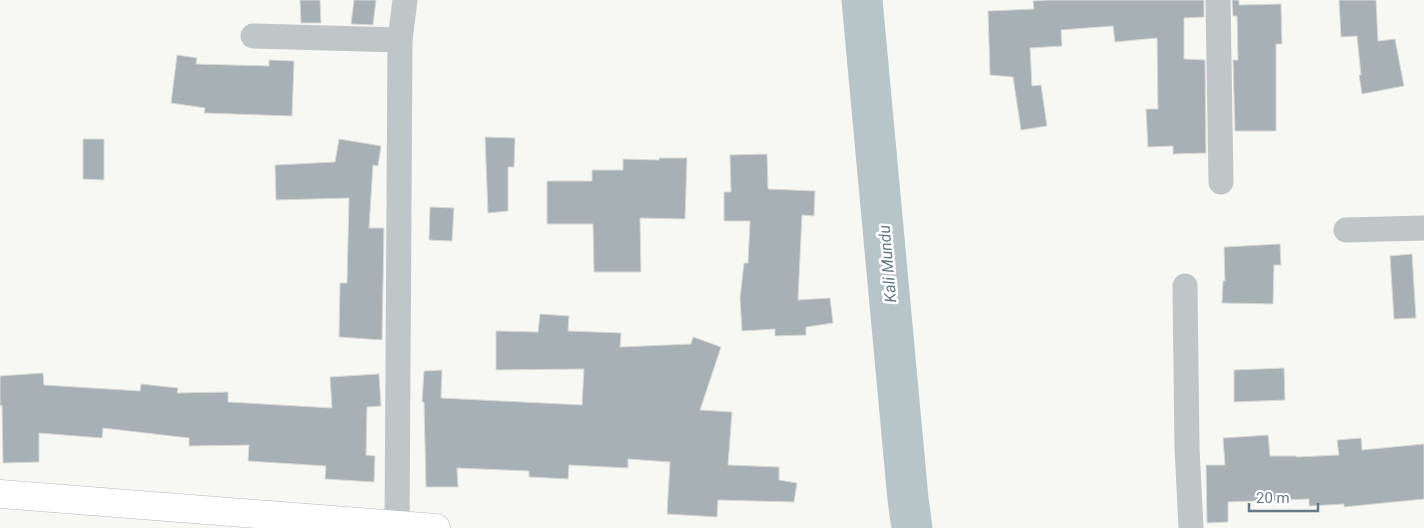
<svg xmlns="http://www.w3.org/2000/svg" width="1424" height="528" viewBox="0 0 1424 528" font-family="Roboto,sans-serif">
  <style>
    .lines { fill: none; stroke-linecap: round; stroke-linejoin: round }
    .river { stroke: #b7c4c8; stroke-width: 41 }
    .building { fill: #a7b0b5; stroke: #d9d9d6 }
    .secondary-casing { stroke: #b3b9bd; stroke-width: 29 }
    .street { stroke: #c0c5c8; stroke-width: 25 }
    .secondary { stroke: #fff; stroke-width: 28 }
    .labels { text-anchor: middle; stroke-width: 5; stroke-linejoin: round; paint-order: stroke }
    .water-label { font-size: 16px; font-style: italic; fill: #627a81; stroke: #fff }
  </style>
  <rect width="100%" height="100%" fill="#f7f7f4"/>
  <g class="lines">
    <!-- river -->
    <polyline class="river" points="862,0 908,499 912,528"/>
  </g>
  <!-- building -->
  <g class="building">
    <polygon points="300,0 320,0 321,23 301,23"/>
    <polygon points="354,0 376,0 373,25 351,24"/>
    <polygon points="1049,0 1204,0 1204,17 1184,18 1184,59 1205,60 1206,153 1173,154 1173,146 1148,147 1146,109 1158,109 1157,38 1115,42 1113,26 1061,30 1062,46 1030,48 1032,86 1041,85 1047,126 1021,130 1013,77 990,75 988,11 1034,9 1033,1"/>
    <polygon points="1232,0 1239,0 1239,5 1281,4 1282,44 1276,44 1276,131 1235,131 1233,60 1238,60 1237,16 1233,16"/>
    <polygon points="1339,0 1376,0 1378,41 1395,39 1404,86 1362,94 1359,75 1361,75 1357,36 1341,37"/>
    <polygon points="177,55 197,58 196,64 269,66 269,60 294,61 292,116 204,113 205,108 171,103"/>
    <polygon points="485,137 515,138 514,167 508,167 508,211 488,213"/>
    <polygon points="83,139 104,139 104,180 83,179"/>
    <polygon points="339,139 381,146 378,166 373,165 369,228 384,228 382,340 339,337 340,283 347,283 349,198 276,200 275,165 335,162"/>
    <polygon points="767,154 768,189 815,191 814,216 802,215 798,300 830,298 833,323 806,327 806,335 775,336 775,329 742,331 740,298 744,263 748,263 750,221 724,221 724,192 731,192 730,155"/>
    <polygon points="659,158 687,158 685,219 640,218 641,272 594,272 593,224 547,224 547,181 592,181 592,170 623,170 623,159 659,160"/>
    <polygon points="430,207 454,208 452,241 429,240"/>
    <polygon points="1280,244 1281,265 1274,265 1273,304 1222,303 1223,281 1225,281 1224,247"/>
    <polygon points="1412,254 1416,318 1394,319 1390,256"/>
    <polygon points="540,314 569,316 568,331 621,333 620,347 691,344 693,337 721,347 700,410 732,412 728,465 779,467 779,480 797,483 794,502 718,500 717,517 667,514 670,462 628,459 628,468 569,465 568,479 529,477 529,471 457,468 458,487 426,487 424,402 422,402 424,371 442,370 441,398 582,405 584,369 496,370 496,331 538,332"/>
    <polygon points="1284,368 1285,400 1234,402 1234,370"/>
    <polygon points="43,373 44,385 140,391 141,384 178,388 177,393 228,392 228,402 332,408 330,377 379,374 381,406 367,407 366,455 375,456 374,482 325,479 326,466 248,461 249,445 189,446 189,438 103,428 102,438 39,433 39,462 3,463 2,405 0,406 0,376"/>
    <polygon points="1268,435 1270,456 1296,456 1297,457 1339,455 1337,440 1361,438 1362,450 1424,444 1424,499 1344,507 1344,504 1309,506 1309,499 1228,502 1228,522 1207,523 1206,465 1225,465 1223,438"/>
  </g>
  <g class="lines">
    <defs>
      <polyline id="secondary" points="0,494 436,528"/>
    </defs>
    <!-- secondary casing -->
    <use href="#secondary" class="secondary-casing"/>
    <!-- street -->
    <g class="street">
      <polyline points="1218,0 1221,182"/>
      <polyline points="253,36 400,40"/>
      <polyline points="1346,230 1424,228"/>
      <polyline points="1185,286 1187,448 1191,528"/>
      <polyline points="397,528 400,40 405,0"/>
    </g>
    <!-- secondary -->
    <use href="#secondary" class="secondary"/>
  </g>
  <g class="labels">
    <!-- water labels -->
    <g class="water-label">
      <text transform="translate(887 264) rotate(-95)" y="6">Kali Mundu</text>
    </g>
  </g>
  <!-- scale -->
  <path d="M1249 503v8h69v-8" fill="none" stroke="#667985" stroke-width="2.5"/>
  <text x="1256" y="503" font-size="15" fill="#667985" stroke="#ffffff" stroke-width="4" paint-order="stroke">20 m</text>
</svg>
